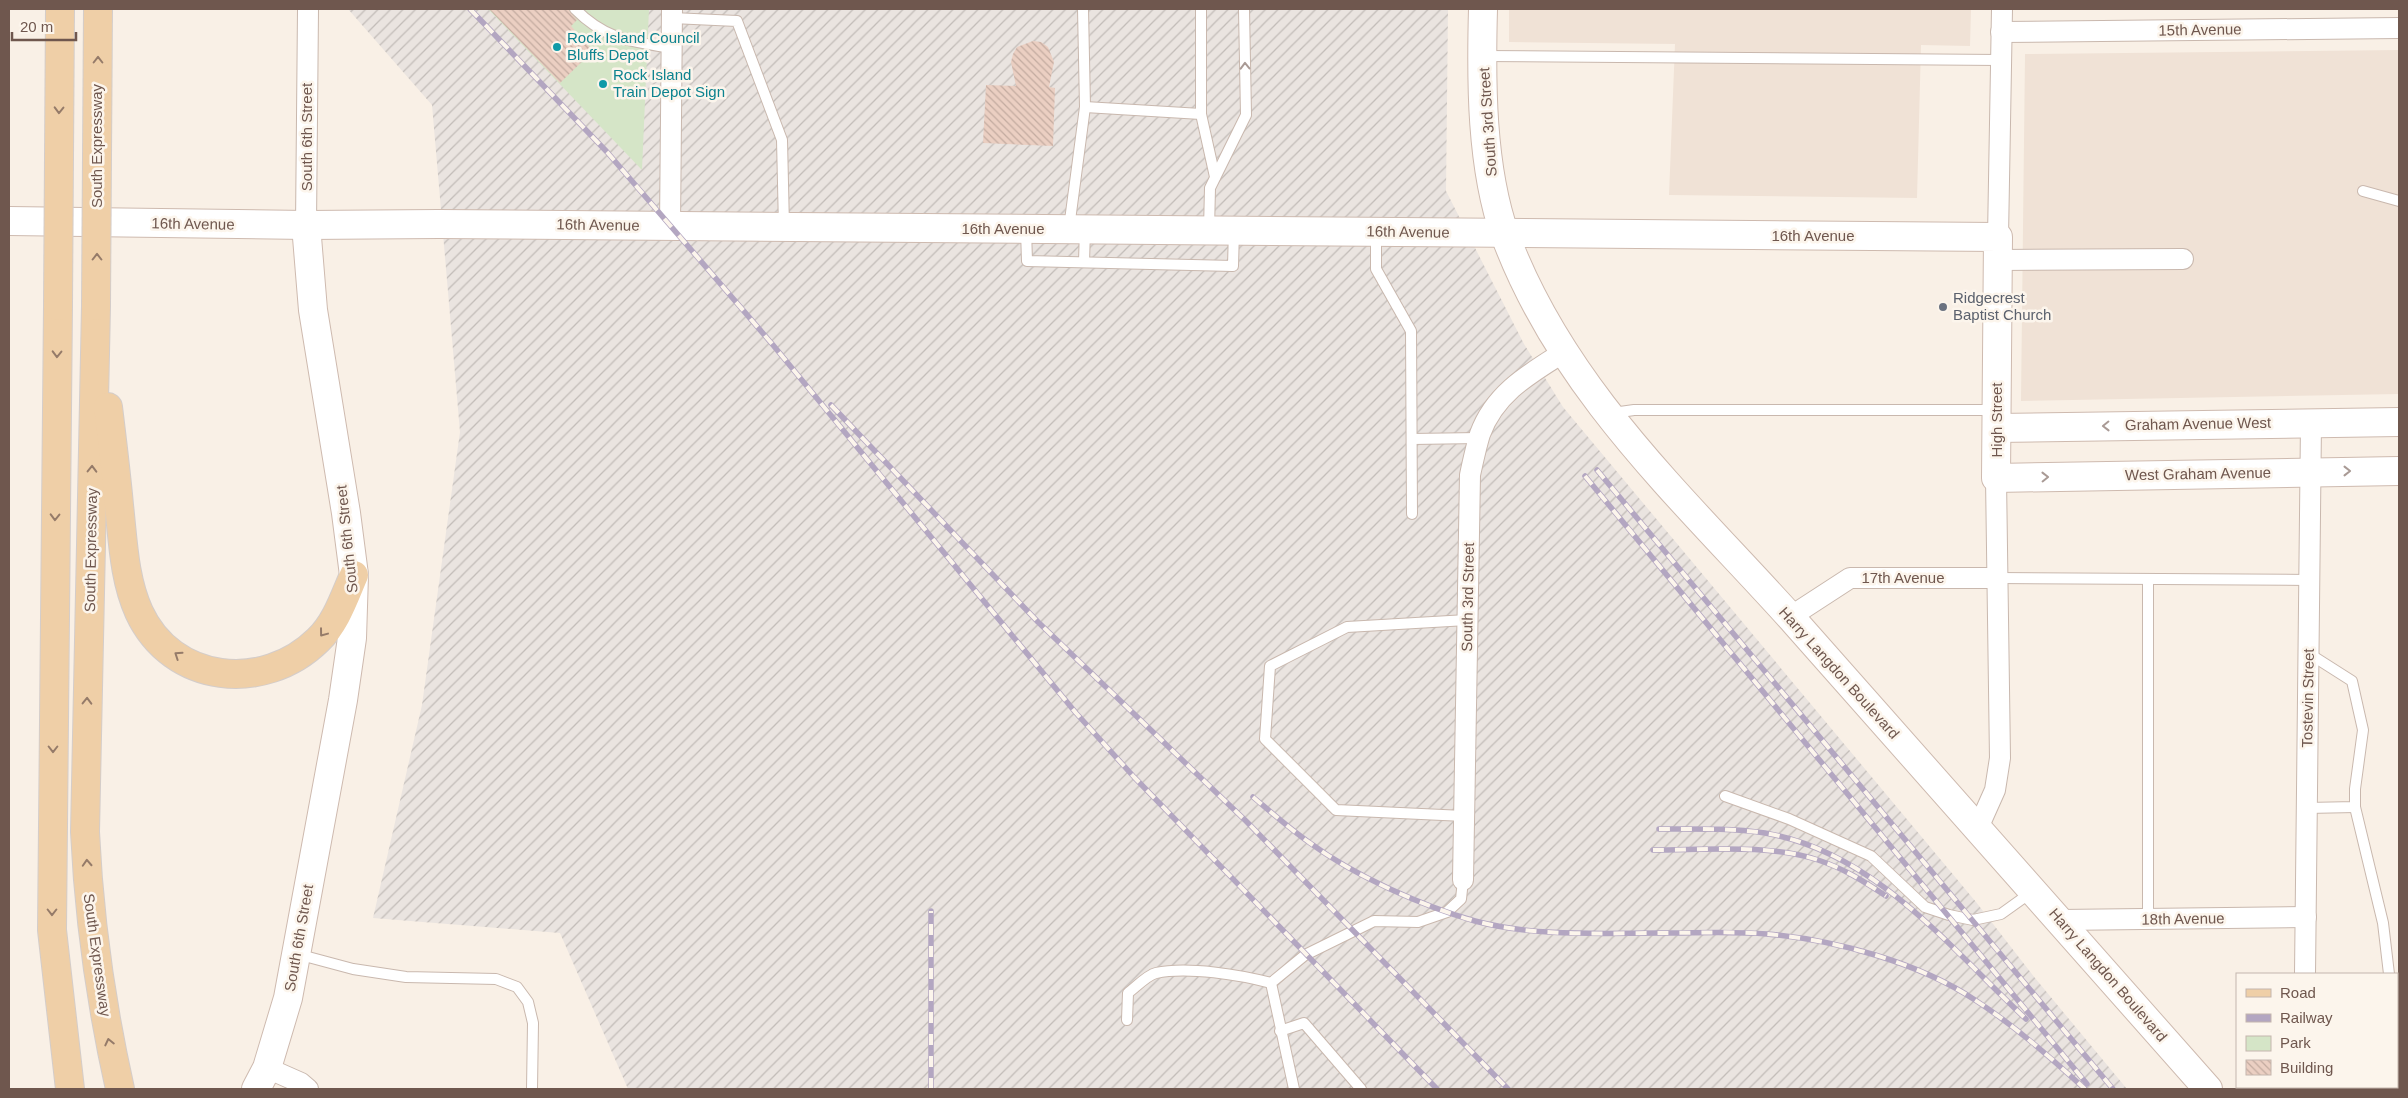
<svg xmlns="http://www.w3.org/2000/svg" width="2408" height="1098" viewBox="0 0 2408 1098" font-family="Arial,sans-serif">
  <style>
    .residential { fill: #f0e2d6 }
    .industrial { fill: url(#industrial-furrows) }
    .green { fill: #d5e5c7 }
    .building { fill: url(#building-back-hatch) }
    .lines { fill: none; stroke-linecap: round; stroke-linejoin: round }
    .lane-casing { stroke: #c9b8ae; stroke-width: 12 }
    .street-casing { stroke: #c9b8ae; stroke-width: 22 }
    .secondary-casing { stroke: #cebaaf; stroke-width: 30 }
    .primary-casing { stroke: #d4cdca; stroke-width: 30 }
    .lane { stroke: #fff; stroke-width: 10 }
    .street { stroke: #fff; stroke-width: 20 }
    .secondary { stroke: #fff; stroke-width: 28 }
    .primary { stroke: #efcfa7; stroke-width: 28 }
    .rail-casing { stroke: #b3a6c1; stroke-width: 5.5 }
    .rail { stroke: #fcf5ec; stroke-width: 4; stroke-dasharray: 11; stroke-linecap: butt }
    .primary-bridge-casing { stroke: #d4cdca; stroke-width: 30; stroke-linecap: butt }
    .primary-bridge { stroke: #efcfa7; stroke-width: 28 }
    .oneway { stroke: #957b69 }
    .oneway2 { stroke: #a99a95 }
    .culture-dot { fill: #0f9aa8; stroke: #fcf5ec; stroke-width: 2 }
    .worship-dot { fill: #6b7280; stroke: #fcf5ec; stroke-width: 2 }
    .labels { text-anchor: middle; stroke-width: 5; stroke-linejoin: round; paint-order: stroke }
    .street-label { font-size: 15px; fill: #6f574e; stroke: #fcf5ec }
    .culture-label { font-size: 15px; fill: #0d838f; stroke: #fcf5ec; text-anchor: start }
    .worship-label { font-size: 15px; fill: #5b616d; stroke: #fcf5ec; text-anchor: start }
  </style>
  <defs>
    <pattern id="industrial-furrows" width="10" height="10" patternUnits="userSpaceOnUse" patternTransform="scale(1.25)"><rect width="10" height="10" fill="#eae4e0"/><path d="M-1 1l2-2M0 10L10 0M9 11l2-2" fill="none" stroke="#c2bcb8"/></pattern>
    <pattern id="building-back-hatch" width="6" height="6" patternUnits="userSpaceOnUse" patternTransform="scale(1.25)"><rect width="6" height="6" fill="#ebcfc2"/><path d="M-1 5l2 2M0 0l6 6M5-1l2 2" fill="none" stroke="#c3aba0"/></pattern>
  </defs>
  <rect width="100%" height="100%" fill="#f9f0e6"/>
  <!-- residential -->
  <g class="residential">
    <polygon points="1509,9 1971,9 1970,46 1921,45 1917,198 1669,195 1675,44 1509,42"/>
    <polygon points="2399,50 2399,394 2021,401 2025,54"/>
  </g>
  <!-- industrial -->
  <polygon class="industrial" points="348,9 1448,9 1446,191 1524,344 1563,407 1976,902 2035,978 2127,1089 628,1089 560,933 373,918 422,705 460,432 432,105"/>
  <!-- green -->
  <polygon class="green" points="488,9 649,9 642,170"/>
  <!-- building -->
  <g class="building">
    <polygon points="489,9 568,9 577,20 571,26 593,51 560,83"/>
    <polygon points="1033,41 1041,42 1048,47 1054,62 1049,87 1055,88 1053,146 983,143 986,85 1016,86 1011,62 1013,54 1017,47"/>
  </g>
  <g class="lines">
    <defs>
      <g id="lane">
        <path d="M575 9C606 40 630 41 671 48"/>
        <polyline points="1201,9 1201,114 1215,177"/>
        <polyline points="672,18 737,21 782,140 784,227"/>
        <polyline points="1483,56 2000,60"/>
        <polyline points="1085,107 1201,114"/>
        <polyline points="2363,191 2399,201"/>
        <polyline points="1069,228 1085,107 1083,9"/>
        <polyline points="1209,229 1210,188 1246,115 1244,9"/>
        <polyline points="1026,230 1027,261 1233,266 1234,230"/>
        <polyline points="1376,233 1376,269 1411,331 1412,514"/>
        <polyline points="1084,262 1085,230"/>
        <polyline points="1613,413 1634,410 1996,410"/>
        <polyline points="1412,439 1479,438"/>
        <polyline points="1997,578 2309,580"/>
        <polyline points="2148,579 2148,919"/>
        <polyline points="1725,796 1789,819 1871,856 1925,907 1949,915 1973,920 2001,914 2033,891"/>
        <polyline points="2355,807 2383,923 2389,974"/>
        <polyline points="2307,808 2355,807 2355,789 2363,730 2352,681 2308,653"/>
        <polyline points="1464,816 1336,810 1265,739 1270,666 1347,627 1467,620"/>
        <polyline points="297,954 353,969 406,977 496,979 517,987 528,1002 533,1023 532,1089"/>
        <path d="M1127 1020 1128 993C1135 988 1147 975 1156 973 1187 966 1241 975 1271 983"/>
        <polyline points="1280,1031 1304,1023 1361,1089"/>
        <polyline points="1294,1089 1271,983 1305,955 1374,921 1418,922 1447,912 1461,899 1463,880"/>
      </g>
      <g id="street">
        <polyline points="2001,32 2399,28"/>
        <polyline points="306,225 308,9"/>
        <polyline points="670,226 672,9"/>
        <polyline points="1998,237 2002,9"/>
        <polyline points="1998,260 2183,259"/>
        <polyline points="1790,617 1850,578 1997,578"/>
        <polyline points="1978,828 1995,790 2000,758 1996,478"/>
        <path d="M1463 880 1470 475C1473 461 1476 447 1480 434 1495 393 1529 374 1564 352"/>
        <polyline points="2060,920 2306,917"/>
        <polyline points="2305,974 2311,423"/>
        <polyline points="267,1068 301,1083 308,1089"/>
        <polyline points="2304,1089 2305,1087"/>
      </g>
      <g id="secondary">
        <path d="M1483 9C1481 81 1481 167 1505 235 1562 390 1686 501 1793 620 1932 776 2071 932 2208 1089"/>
        <polyline points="9,221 306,225 439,224 1998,237 1996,478 2399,471"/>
        <polyline points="1997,428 2399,422"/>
        <polyline points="256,1089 267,1068 288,998 343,700 352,638 354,575 346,513 313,310 306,225"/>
      </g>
      <g id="primary">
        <polyline points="58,306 52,930 70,1089"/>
        <path d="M96 306 85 832C89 919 101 1004 120 1089"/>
        <path d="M108 407C112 440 116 472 119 505 123 541 124 579 139 612 172 684 264 693 318 640 336 623 344 598 354 575"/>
      </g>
    </defs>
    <!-- lane casing -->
    <use href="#lane" class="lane-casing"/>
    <!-- street casing -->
    <use href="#street" class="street-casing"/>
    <!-- secondary casing -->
    <use href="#secondary" class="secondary-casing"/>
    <!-- primary casing -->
    <use href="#primary" class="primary-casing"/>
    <!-- lane -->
    <use href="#lane" class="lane"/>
    <!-- street -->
    <use href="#street" class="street"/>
    <!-- secondary -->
    <use href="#secondary" class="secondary"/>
    <!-- primary -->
    <use href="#primary" class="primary"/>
    <defs>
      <g id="rail">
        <polyline points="470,9 607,152 773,345 1076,713 1134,777 1437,1089"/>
        <polyline points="831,405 1038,622 1246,821 1508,1089"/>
        <polyline points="1597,470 2113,1089"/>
        <polyline points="1585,476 2087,1084"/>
        <path d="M1253 797C1272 813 1290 829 1310 843 1355 876 1422 906 1475 921 1535 937 1601 933 1662 933 1697 933 1733 931 1767 934 1835 940 1918 962 1975 1000 2015 1026 2050 1057 2085 1089"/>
        <path d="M1659 829C1694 829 1730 828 1765 833 1875 852 1949 947 2026 1019"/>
        <path d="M1653 850C1705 850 1770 844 1818 860 1843 868 1865 882 1886 896"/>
        <polyline points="931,1089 931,911"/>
      </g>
    </defs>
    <!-- rail casing -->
    <use href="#rail" class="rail-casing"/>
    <!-- rail -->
    <use href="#rail" class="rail"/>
    <defs>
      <g id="primary-bridge">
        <polyline points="58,306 60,9"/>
        <polyline points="96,306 98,9"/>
      </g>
    </defs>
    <!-- primary-bridge casing -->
    <use href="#primary-bridge" class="primary-bridge-casing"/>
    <!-- primary-bridge -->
    <use href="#primary-bridge" class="primary-bridge"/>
  </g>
  <!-- one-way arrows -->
  <defs><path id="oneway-chevron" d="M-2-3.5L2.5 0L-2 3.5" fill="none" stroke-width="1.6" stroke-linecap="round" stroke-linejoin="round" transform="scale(1.25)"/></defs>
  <g class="oneway">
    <use href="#oneway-chevron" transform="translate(98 60) rotate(-90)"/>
    <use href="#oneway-chevron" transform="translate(59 110) rotate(91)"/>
    <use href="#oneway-chevron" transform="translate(97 257) rotate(-90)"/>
    <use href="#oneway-chevron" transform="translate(57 354) rotate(91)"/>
    <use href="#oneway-chevron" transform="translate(92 469) rotate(-89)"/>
    <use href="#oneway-chevron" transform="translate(55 517) rotate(91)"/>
    <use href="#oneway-chevron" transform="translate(323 633) rotate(127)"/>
    <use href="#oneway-chevron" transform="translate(178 655) rotate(-146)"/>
    <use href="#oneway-chevron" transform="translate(87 701) rotate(-89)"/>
    <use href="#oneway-chevron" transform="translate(53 749) rotate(90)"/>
    <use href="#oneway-chevron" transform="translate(87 863) rotate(-93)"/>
    <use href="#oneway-chevron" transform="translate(52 912) rotate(90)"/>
    <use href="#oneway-chevron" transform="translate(109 1042) rotate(-103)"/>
  </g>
  <g class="oneway2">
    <use href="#oneway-chevron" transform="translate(1245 66) rotate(-91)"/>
    <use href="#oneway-chevron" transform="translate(2106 426) rotate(179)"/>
    <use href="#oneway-chevron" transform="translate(2347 471)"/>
    <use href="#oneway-chevron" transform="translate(2045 477) rotate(-1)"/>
  </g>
  <!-- markers -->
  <g class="culture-dot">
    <circle cx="557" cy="47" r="5"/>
    <circle cx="603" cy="84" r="5"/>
  </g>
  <circle class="worship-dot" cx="1943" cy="307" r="5"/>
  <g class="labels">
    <!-- street labels -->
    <g class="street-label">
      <text transform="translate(2200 30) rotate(-1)" y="5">15th Avenue</text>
      <text transform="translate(1488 122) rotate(-94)" y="5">South 3rd Street</text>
      <text transform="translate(307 137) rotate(-90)" y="5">South 6th Street</text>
      <text transform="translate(97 146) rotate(-90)" y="5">South Expressway</text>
      <text transform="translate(193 224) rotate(1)" y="5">16th Avenue</text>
      <text transform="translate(598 225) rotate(1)" y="5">16th Avenue</text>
      <text x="1003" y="234">16th Avenue</text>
      <text transform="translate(1408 232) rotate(1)" y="5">16th Avenue</text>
      <text x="1813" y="241">16th Avenue</text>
      <text transform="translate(1997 420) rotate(-90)" y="5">High Street</text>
      <text transform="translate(2198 424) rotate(-1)" y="5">Graham Avenue West</text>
      <text transform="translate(2198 474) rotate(-1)" y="5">West Graham Avenue</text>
      <text transform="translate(347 539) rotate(-96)" y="5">South 6th Street</text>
      <text transform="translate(91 550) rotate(-89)" y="5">South Expressway</text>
      <text x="1903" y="583">17th Avenue</text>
      <text transform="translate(1468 597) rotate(-89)" y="5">South 3rd Street</text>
      <text transform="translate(1839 673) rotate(48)" y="5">Harry Langdon Boulevard</text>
      <text transform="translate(2308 698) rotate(-89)" y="5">Tostevin Street</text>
      <text transform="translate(2183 919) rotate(-1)" y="5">18th Avenue</text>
      <text transform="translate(299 938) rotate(-80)" y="5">South 6th Street</text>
      <text transform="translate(97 955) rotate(82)" y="5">South Expressway</text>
      <text transform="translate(2108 975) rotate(49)" y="5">Harry Langdon Boulevard</text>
    </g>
    <!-- culture labels -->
    <g class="culture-label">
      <text x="567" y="43">Rock Island Council<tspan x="567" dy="17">Bluffs Depot</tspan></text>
      <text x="613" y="80">Rock Island<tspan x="613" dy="17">Train Depot Sign</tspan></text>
    </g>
    <!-- worship labels -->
    <g class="worship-label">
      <text x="1953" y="303">Ridgecrest<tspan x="1953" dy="17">Baptist Church</tspan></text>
    </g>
  </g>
  <!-- border -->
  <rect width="2408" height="1098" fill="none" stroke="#6f574e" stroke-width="20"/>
  <!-- legend -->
  <rect x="2236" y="973" width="162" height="115" fill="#fcf5ec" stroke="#c4b6ad"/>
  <rect x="2246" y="989" width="25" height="8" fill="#efcfa7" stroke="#c4b6ad"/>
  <text x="2280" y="998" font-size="15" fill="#6f574e">Road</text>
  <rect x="2246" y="1014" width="25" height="8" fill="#b3a6c1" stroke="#c4b6ad"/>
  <text x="2280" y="1023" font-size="15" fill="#6f574e">Railway</text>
  <rect x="2246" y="1036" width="25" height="15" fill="#d5e5c7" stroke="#c4b6ad"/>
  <text x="2280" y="1048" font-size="15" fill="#6f574e">Park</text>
  <rect x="2246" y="1060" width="25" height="15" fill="url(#building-back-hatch)" stroke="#c4b6ad"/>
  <text x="2280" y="1073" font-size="15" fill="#6f574e">Building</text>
  <!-- scale -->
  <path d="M12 32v8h64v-8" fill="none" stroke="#6f574e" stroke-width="2.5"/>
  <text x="20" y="32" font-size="15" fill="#6f574e" stroke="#fcf5ec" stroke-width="4" paint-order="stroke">20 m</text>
</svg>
